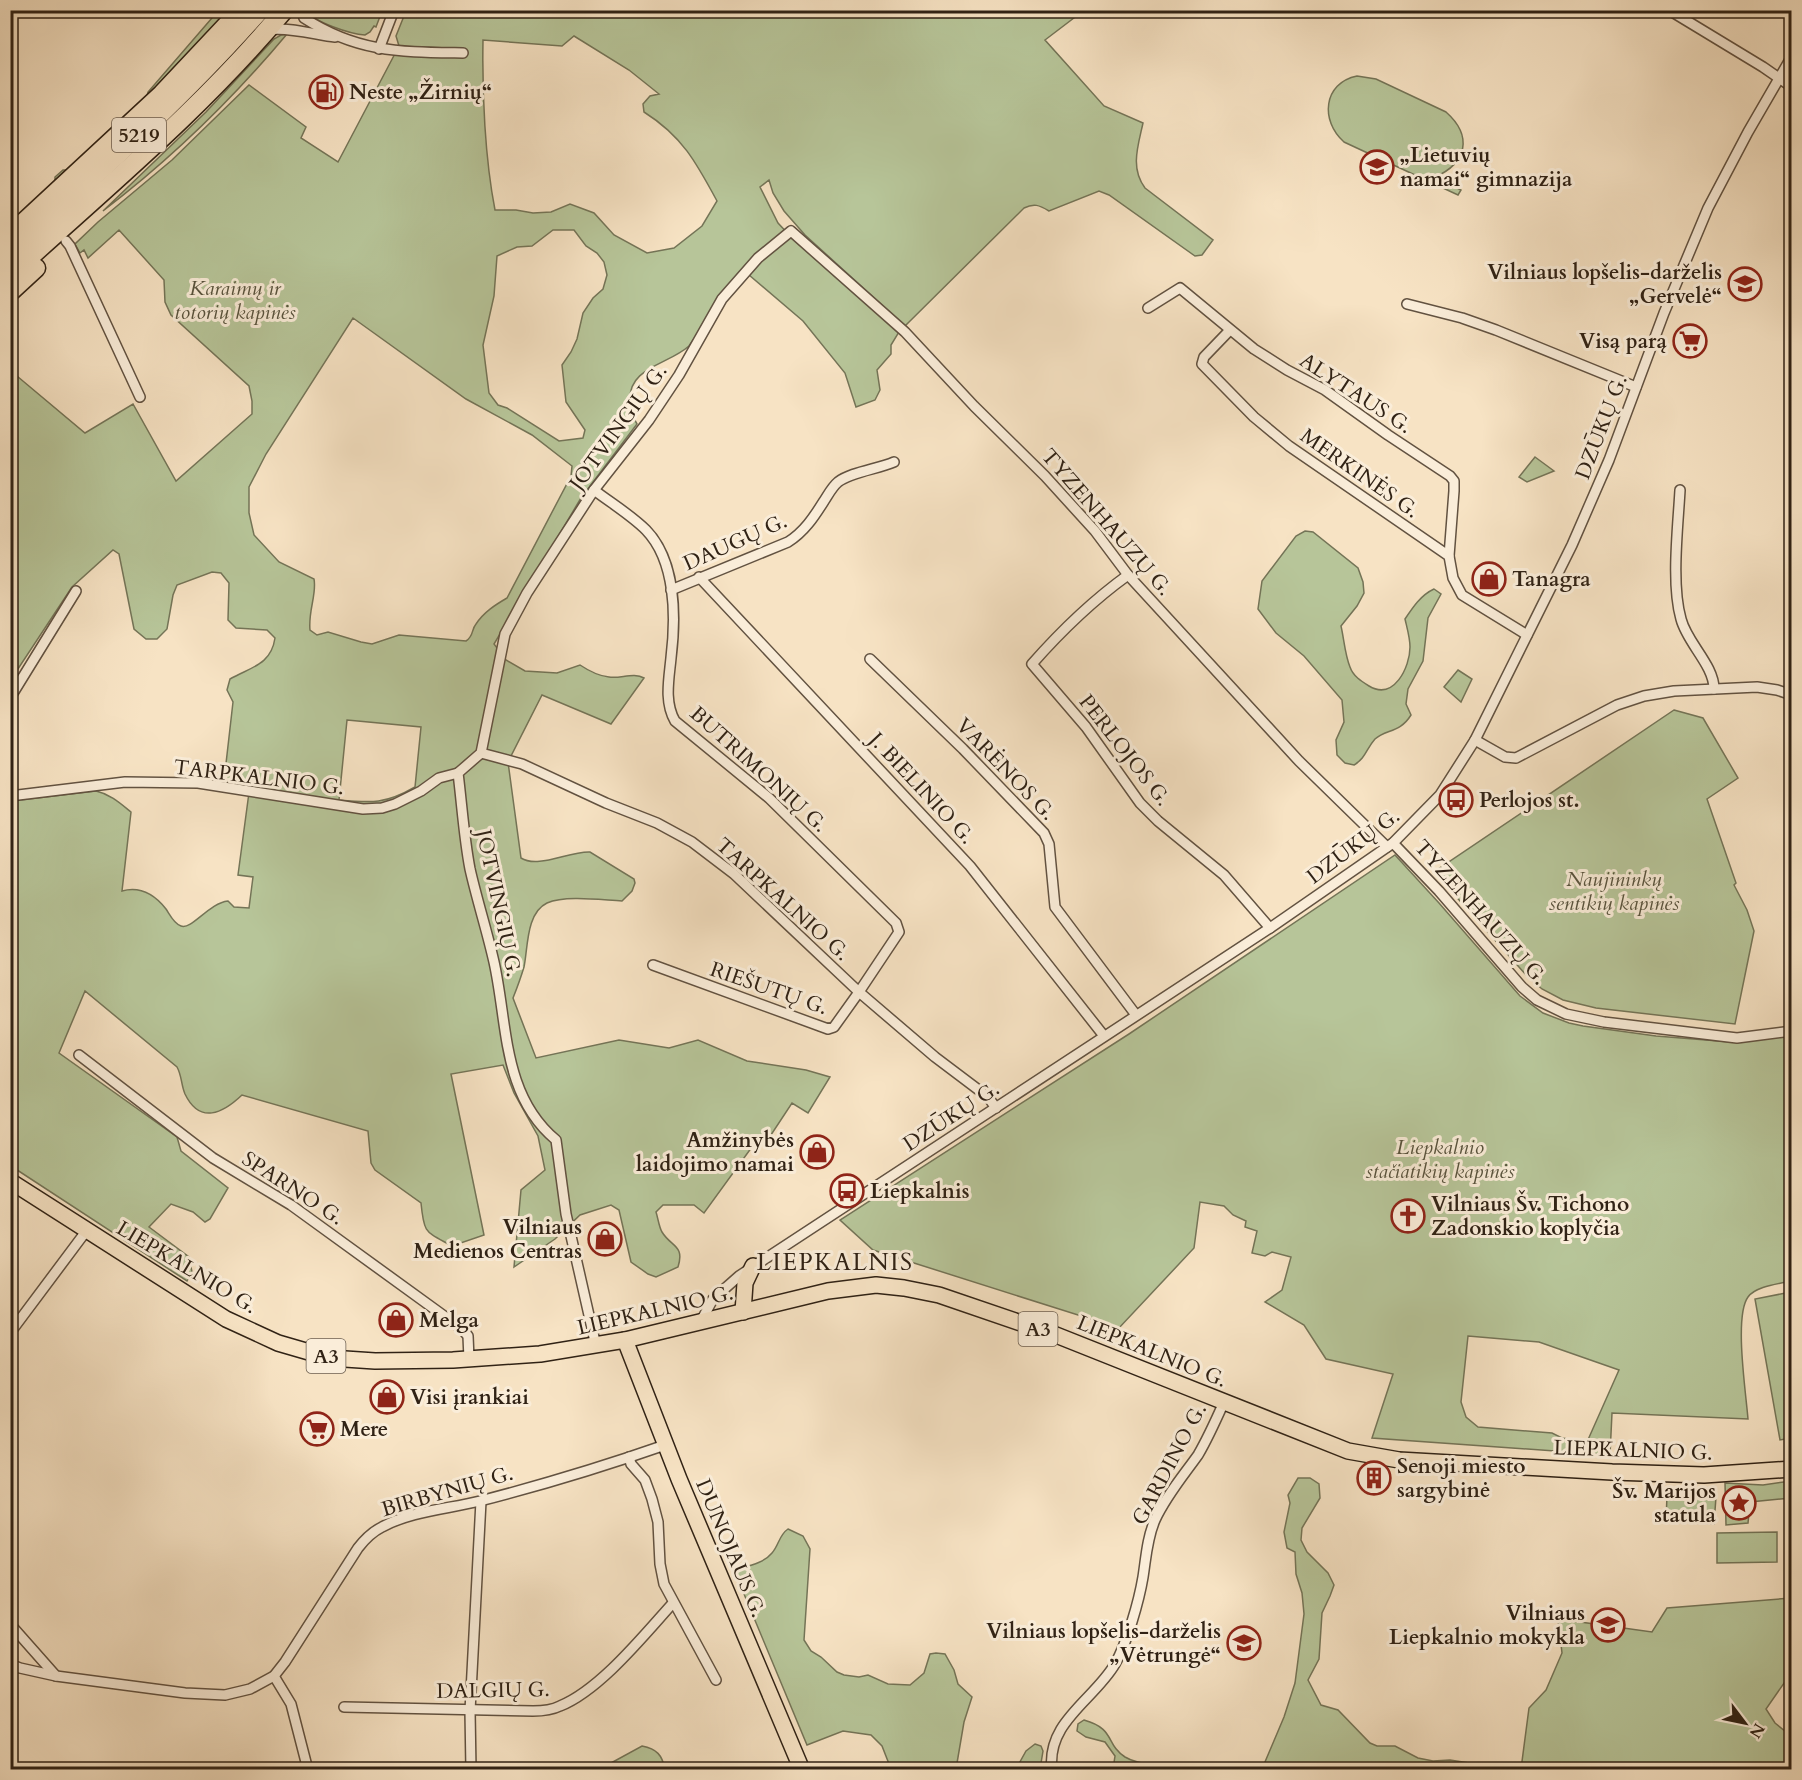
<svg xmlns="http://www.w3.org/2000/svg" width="1802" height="1780" viewBox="0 0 1802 1780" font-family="Cardo,serif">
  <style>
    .green { fill: #b7c599; stroke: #747457; stroke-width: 1.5; fill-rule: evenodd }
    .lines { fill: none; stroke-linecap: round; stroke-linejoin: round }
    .street-casing { stroke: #625241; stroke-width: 12 }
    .primary-casing { stroke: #302215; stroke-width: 18 }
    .highway-casing { stroke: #302215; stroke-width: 21 }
    .street { stroke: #faedd9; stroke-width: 9 }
    .primary { stroke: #f7e3c4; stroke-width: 15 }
    .highway { stroke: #f7e3c4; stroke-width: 18 }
    .labels { text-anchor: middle; stroke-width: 6; stroke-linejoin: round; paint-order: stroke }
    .shield { fill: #faedd9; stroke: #6d5f50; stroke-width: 1.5 }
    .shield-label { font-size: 20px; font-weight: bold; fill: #302215 }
    .poi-label { font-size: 21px; font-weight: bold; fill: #302215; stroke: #faedd9; text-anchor: start }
    .park-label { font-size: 21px; font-style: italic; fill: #58533d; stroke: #faedd9 }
    .street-label { font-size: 21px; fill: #302215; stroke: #faedd9 }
    .quarter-label { font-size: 24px; letter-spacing: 1.5px; fill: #302215; stroke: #faedd9 }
  </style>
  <rect width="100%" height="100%" fill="#f7e3c4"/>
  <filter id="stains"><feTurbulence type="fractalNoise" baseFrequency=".00333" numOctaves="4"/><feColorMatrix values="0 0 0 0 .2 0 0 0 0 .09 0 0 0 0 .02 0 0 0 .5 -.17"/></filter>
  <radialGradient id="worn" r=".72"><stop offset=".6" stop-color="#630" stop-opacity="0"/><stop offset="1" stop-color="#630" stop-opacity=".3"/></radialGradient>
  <!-- green -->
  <g class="green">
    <path d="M218 11H232C164 89 86 159 11 229V226L55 185V177L63 170H71L147 96 148 92Z"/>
    <path d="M306 11H382L376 27 374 26 370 32 365 35C350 34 314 22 306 11Z"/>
    <path d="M406 11H1083L1045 40 1104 106 1143 123C1138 146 1130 168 1145 188L1213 240 1202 255 1195 256 1109 195 1099 191 1049 211C1039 205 1034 203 1024 208L905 326 805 235 784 211 773 193 769 180 760 187 778 223 793 239 899 332 891 345V354L877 370 880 390 875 400 856 407 845 373 803 321 742 269 689 346C668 365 628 367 630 401 631 411 632 416 637 424L581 498 494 644 506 660 525 671 557 673 580 665C589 671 598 676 609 677 620 679 634 672 644 678L611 724 542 695 508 762 521 858C538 869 569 851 590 852L634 879 635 883 632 891 622 901C601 900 566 895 547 903 526 913 528 948 524 967 521 977 517 988 513 998L536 1058 619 1040 669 1048 698 1040 747 1061 806 1070 830 1077 808 1113 792 1103 765 1144 757 1140 704 1213 694 1205H663L656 1212C658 1218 659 1227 662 1232 671 1247 685 1245 678 1267L656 1277 648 1274 631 1262 619 1210 611 1205 580 1215 555 1239 514 1267 521 1190 545 1170 538 1136 514 1093 503 1065 451 1074 484 1235 452 1246C425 1231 424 1234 421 1203L375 1170 371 1163 368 1131 242 1095C223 1113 200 1125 185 1094 181 1085 182 1076 177 1067L85 991 59 1053 177 1137 181 1151 228 1188 210 1219 205 1222 193 1212 171 1204 149 1227 189 1257 192 1272 187 1281 11 1166 10 797 12 801 96 791C110 794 120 803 131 812L122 891C140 886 155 895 166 909 170 915 174 924 181 926 192 930 209 903 228 901L234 907 249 908 253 877 238 875 250 785 224 781 233 702 227 690 230 679C251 667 271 665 275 638L267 630 236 628 228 620 229 583 221 573 212 572 177 585 173 595 167 629 157 639H146L134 629 119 554 113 550 72 587 10 681 11 371 85 433 133 404 176 481 252 414V401L249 386 171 315 165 302 164 280 119 230 88 258 84 250 80 253 75 244 98 222 172 160 249 85 306 127 301 138 338 162 399 46 396 36ZM574 36 629 70 659 94 650 96 643 104 644 112C682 136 696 162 717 201L702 226 674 248 647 253 614 235 594 213 570 204 551 212 533 213 516 210H495C485 159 482 93 483 40L562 46ZM553 230H574L586 246 597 253 604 262 607 275 603 289 593 298 583 313 577 339 571 352 562 365 566 402 585 430 583 438 559 441 507 408 498 405 489 393 483 345 494 296 497 256 517 247 532 246ZM353 318 466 399 532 435 572 466 571 476 507 598C495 605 484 612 476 624 471 630 474 636 466 641L399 635 372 644 361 642 328 632 317 635 310 630C308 611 317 594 314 579L279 562 254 535 249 513V487L266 454ZM347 720 421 727 415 787C386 804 372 803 339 800Z"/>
    <path d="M287 34C232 100 171 159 103 211L206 112 274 39 281 35Z"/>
    <path d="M1357 76 1376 79 1446 112C1473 136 1467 163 1435 177L1461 190 1458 195 1344 142C1320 121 1323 83 1357 76Z"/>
    <polygon points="1535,457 1554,471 1527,482 1519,477"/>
    <path d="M1305 531 1313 532 1358 568 1363 582 1364 593 1357 606 1341 626C1344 639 1345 655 1350 667 1353 676 1361 681 1369 686 1394 701 1410 667 1410 647 1410 638 1407 628 1405 619 1413 607 1421 595 1434 589L1441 594 1428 618 1423 661 1408 689 1406 704 1411 715C1400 733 1386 729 1375 739 1366 749 1366 758 1354 765L1345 763 1337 755 1336 740 1344 722 1342 700 1304 656 1276 633 1258 609 1262 581 1296 536Z"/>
    <polygon points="1458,670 1472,679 1461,702 1444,687"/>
    <polygon points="1674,710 1703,718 1738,778 1707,799 1736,883 1734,885 1747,910 1754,931 1735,1024 1596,1008 1563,1000 1542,989 1527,976 1434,872"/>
    <path d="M1395 855 1439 903 1520 996 1543 1013 1569 1023 1583 1026 1656 1036 1731 1042 1791 1036V1281C1779 1284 1756 1286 1748 1297 1734 1316 1746 1393 1748 1419L1612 1413 1610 1455 1372 1438 1393 1374 1326 1359 1304 1325 1265 1302 1282 1290 1291 1257 1272 1252 1265 1256 1252 1253 1257 1231 1245 1227 1246 1221 1233 1215 1224 1206 1200 1202 1194 1248 1119 1328 873 1250 840 1220 1129 1034ZM1468 1336 1539 1342 1619 1370 1587 1442 1562 1438 1552 1433 1478 1427 1466 1417 1461 1402Z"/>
    <polygon points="1791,1292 1791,1438 1780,1440 1755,1299"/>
    <polygon points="1298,1478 1310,1478 1319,1484 1320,1498 1302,1528 1301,1540 1307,1552 1328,1573 1334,1585 1330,1596 1322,1613 1319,1659 1308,1680 1321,1705 1338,1710 1370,1743 1377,1746 1395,1746 1418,1758 1433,1761 1450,1760 1508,1769 1262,1769 1284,1717 1295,1683 1304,1614 1302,1593 1296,1574 1295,1552 1287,1548 1284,1532 1290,1503 1288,1495"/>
    <polygon points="1791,1481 1791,1498 1750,1502 1748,1523 1726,1525 1725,1483 1763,1485"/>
    <polygon points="1667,1495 1716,1497 1714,1524 1666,1522"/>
    <path d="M788 1529 803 1536 810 1549 804 1640 811 1651 821 1657 837 1672 844 1675 859 1677 868 1675 888 1684 910 1685 924 1673 930 1654 936 1653 945 1654 954 1670 958 1684 972 1697 964 1722 956 1769H891L882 1746 871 1735 843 1731 807 1745 734 1570C747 1566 763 1564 772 1553 779 1545 779 1535 788 1529Z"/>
    <polygon points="1777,1532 1777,1562 1717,1563 1717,1533"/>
    <polygon points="1791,1598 1791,1676 1789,1676 1766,1709 1775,1723 1791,1736 1790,1769 1521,1769 1529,1708 1546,1690 1562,1653 1558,1619 1652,1632 1667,1608"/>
    <path d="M1084 1720C1116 1729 1105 1744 1125 1757 1138 1765 1157 1765 1171 1769H1113L1115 1756 1105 1742 1086 1737 1077 1731 1078 1724Z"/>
    <polygon points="1035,1744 1041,1746 1043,1751 1040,1769 1016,1769 1026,1751"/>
    <path d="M642 1746C657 1749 662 1755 665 1769H600Z"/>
  </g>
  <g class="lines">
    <defs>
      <g id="street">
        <path d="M301 10 304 18C358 53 402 52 463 53"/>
        <polyline points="1669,10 1763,67 1792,87"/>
        <path d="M269 30C285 26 317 35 335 37"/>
        <polyline points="379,49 394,10"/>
        <polyline points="66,241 70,246 140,397"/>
        <polyline points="1407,304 1462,318 1496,330 1636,387"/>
        <polyline points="1148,308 1180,288 1254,349 1287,370 1325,390 1388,435 1450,476 1454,481 1454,491 1449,556"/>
        <polyline points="1230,330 1204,357 1202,364 1254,417 1289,446 1449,556 1453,578 1462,595 1527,635"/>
        <path d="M594 490C611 503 631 515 646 530 676 561 676 617 671 658 669 679 664 702 675 721L769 798 896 923 899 932 859 992 834 1027 828 1029 653 965"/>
        <path d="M1680 490C1678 527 1671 584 1681 619 1687 643 1714 665 1714 689"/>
        <path d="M1128 575C1092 601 1061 631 1032 664L1086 727 1140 803 1158 821 1224 875 1270 928"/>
        <polyline points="699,577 970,866 1104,1036"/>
        <path d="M671 590 788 542C804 532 814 517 824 501 828 495 832 487 838 482 851 472 878 469 894 462"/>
        <polyline points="870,659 963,749 1044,833 1049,844 1055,907 1136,1015"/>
        <polyline points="10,698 76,591"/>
        <polyline points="1475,740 1505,757 1516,758 1617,705 1644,696 1674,691 1757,687 1777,690 1792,695"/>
        <polyline points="481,753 522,764 606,803 657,823 692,842 734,874 859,992 935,1057 988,1097 996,1108"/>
        <polyline points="10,796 125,782 198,783 363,809 382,808 395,804 421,791 439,778 458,773"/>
        <polyline points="1393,843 1439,891 1522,987 1537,1000 1566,1014 1604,1022 1737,1038 1792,1031"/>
        <polyline points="79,1055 213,1158 291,1205 462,1329 468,1336 469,1359"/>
        <polyline points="700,1323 713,1299 739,1276 1270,928 1393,843 1440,795 1475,740 1572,545 1609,460 1664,313 1708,208 1748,132 1792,56"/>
        <polyline points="10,1333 87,1230"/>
        <path d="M596 1346 566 1214 556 1140C502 1095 508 1025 494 962 487 931 477 900 470 869 464 838 462 805 458 773L481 753 505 634 527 593 594 490 649 420 679 375 722 299 758 258 791 231 905 332 974 406 1045 476 1095 531 1128 575 1299 761 1387 847"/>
        <polyline points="629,1457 631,1464 645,1480 652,1499 658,1522 660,1564 664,1584 716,1680"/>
        <polyline points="10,1624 56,1676"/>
        <path d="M10 1664 20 1668 56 1676 185 1693 225 1695 250 1689 274 1676 285 1662 358 1548C365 1539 372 1532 382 1527 411 1511 448 1509 480 1501 542 1485 605 1466 665 1445"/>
        <polyline points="274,1676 291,1704 308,1770"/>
        <path d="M344 1707 533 1711C542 1711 552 1710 560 1706 600 1690 644 1635 673 1603"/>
        <polyline points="471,1770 470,1711 481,1501"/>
        <path d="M1052 1770C1046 1722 1094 1700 1115 1664 1127 1643 1139 1601 1143 1577 1146 1558 1147 1538 1155 1520 1166 1496 1183 1476 1198 1455 1208 1438 1216 1420 1224 1402"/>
      </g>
      <g id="primary">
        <polyline points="10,1181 226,1319 278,1343 309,1352 345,1359 375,1361 453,1360 540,1354 625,1340 828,1291 876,1285 904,1288 939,1295 1056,1335 1348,1451 1399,1460 1612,1472 1704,1475 1792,1469"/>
        <polyline points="743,1312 745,1283 753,1266"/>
        <polyline points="625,1340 679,1479 802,1770"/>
      </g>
      <g id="highway">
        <polyline points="10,235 162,94 241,10"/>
        <path d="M10 253C96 175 183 98 260 10"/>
        <path d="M10 275C104 189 203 108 284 10"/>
        <polyline points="10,292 36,268"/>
      </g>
    </defs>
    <!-- street casing -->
    <use href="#street" class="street-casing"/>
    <!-- primary casing -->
    <use href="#primary" class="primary-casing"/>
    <!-- highway casing -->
    <use href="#highway" class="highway-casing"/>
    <!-- street -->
    <use href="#street" class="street"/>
    <!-- primary -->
    <use href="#primary" class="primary"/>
    <!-- highway -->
    <use href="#highway" class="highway"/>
  </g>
  <!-- icons -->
  <defs>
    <symbol id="fuel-ring" viewBox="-11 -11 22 22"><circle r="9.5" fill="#faedd9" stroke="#8f2418" stroke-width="1.5"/><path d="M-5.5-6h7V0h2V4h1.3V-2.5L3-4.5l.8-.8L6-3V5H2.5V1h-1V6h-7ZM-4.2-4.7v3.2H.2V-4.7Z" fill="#8f2418"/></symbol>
    <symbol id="school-ring" viewBox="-11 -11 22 22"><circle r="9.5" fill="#faedd9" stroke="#8f2418" stroke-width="1.5"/><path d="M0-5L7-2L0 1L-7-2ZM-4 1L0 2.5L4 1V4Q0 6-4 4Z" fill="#8f2418"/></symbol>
    <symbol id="supermarket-ring" viewBox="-11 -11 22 22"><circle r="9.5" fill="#faedd9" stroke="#8f2418" stroke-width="1.5"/><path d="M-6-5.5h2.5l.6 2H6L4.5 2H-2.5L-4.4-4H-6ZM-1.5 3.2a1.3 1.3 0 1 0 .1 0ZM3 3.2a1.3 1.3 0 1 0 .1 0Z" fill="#8f2418"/></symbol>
    <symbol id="shop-ring" viewBox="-11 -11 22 22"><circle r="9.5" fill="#faedd9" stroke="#8f2418" stroke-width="1.5"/><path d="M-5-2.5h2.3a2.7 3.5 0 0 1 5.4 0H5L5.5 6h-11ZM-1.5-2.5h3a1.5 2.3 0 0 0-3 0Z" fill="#8f2418"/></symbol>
    <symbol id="bus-ring" viewBox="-11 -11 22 22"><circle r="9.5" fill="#faedd9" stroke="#8f2418" stroke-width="1.5"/><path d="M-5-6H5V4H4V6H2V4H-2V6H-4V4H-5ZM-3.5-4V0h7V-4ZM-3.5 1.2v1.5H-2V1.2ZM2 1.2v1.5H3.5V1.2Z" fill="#8f2418"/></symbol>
    <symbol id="church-ring" viewBox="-11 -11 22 22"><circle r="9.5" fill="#faedd9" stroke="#8f2418" stroke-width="1.5"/><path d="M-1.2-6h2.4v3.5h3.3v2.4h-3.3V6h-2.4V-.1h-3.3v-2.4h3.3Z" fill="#8f2418"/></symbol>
    <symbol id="building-ring" viewBox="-11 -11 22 22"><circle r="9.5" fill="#faedd9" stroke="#8f2418" stroke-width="1.5"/><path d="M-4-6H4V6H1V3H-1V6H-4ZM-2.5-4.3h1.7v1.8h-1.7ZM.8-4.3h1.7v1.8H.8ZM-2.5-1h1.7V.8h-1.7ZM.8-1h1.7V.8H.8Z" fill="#8f2418"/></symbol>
    <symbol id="sight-ring" viewBox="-11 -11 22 22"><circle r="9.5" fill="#faedd9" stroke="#8f2418" stroke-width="1.5"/><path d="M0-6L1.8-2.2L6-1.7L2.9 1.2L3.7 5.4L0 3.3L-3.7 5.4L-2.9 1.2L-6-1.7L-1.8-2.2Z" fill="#8f2418"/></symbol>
  </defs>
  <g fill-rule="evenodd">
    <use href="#fuel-ring" x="307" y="73" width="38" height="38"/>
    <use href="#school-ring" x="1358" y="148" width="38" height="38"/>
    <use href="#school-ring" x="1726" y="265" width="38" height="38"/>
    <use href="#supermarket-ring" x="1671" y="322" width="38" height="38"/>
    <use href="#shop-ring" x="1470" y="560" width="38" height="38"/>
    <use href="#bus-ring" x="1437" y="781" width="38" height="38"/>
    <use href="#shop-ring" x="798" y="1133" width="38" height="38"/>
    <use href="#bus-ring" x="828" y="1172" width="38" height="38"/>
    <use href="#church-ring" x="1389" y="1197" width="38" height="38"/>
    <use href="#shop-ring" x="586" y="1220" width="38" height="38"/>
    <use href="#shop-ring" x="377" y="1301" width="38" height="38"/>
    <use href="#shop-ring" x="368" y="1378" width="38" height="38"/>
    <use href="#supermarket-ring" x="298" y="1410" width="38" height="38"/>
    <use href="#building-ring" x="1355" y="1459" width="38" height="38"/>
    <use href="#sight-ring" x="1720" y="1484" width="38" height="38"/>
    <use href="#school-ring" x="1589" y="1606" width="38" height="38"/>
    <use href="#school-ring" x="1225" y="1624" width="38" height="38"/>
  </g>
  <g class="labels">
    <!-- shield labels -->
    <g class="shield">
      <rect x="112" y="118" width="54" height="34" rx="4.5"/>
      <rect x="1018.5" y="1312" width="39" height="34" rx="4.5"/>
      <rect x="306.5" y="1339" width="39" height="34" rx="4.5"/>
    </g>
    <g class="shield-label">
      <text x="139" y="142">5219</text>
      <text x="1038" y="1336">A3</text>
      <text x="326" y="1363">A3</text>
    </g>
    <!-- poi labels -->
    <g class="poi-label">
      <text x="349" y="99">Neste „Žirnių“</text>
      <text x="1400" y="162">„Lietuvių<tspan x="1400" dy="24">namai“ gimnazija</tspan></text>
      <text x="1722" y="279" text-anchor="end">Vilniaus lopšelis-darželis<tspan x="1722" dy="24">„Gervelė“</tspan></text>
      <text x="1667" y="348" text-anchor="end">Visą parą</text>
      <text x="1512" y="586">Tanagra</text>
      <text x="1479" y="807">Perlojos st.</text>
      <text x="794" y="1147" text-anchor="end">Amžinybės<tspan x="794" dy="24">laidojimo namai</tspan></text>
      <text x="870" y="1198">Liepkalnis</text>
      <text x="1431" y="1211">Vilniaus Šv. Tichono<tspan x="1431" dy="24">Zadonskio koplyčia</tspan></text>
      <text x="582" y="1234" text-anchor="end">Vilniaus<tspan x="582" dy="24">Medienos Centras</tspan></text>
      <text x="419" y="1327">Melga</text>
      <text x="410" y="1404">Visi įrankiai</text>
      <text x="340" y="1436">Mere</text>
      <text x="1397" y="1473">Senoji miesto<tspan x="1397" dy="24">sargybinė</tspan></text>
      <text x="1716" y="1498" text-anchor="end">Šv. Marijos<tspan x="1716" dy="24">statula</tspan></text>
      <text x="1585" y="1620" text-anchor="end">Vilniaus<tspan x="1585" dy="24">Liepkalnio mokykla</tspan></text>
      <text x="1221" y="1638" text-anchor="end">Vilniaus lopšelis-darželis<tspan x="1221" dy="24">„Vėtrungė“</tspan></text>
    </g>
    <!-- park labels -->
    <g class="park-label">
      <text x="235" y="295">Karaimų ir<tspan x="235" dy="24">totorių kapinės</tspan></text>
      <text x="1614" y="886">Naujininkų<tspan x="1614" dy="24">sentikių kapinės</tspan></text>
      <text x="1440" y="1154">Liepkalnio<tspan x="1440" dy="24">stačiatikių kapinės</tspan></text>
    </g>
    <!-- street labels -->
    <g class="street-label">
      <text transform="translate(1356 393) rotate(33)" y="7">ALYTAUS G.</text>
      <text transform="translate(618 427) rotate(-54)" y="7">JOTVINGIŲ G.</text>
      <text transform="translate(1601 427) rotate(-69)" y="7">DZŪKŲ G.</text>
      <text transform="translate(1360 473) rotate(35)" y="7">MERKINĖS G.</text>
      <text transform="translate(1107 522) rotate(49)" y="7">TYZENHAUZŲ G.</text>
      <text transform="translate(735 542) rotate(-24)" y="7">DAUGŲ G.</text>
      <text transform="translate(1125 750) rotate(52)" y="7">PERLOJOS G.</text>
      <text transform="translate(759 769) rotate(42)" y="7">BUTRIMONIŲ G.</text>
      <text transform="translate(1006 769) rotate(46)" y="7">VARĖNOS G.</text>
      <text transform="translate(259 777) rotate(7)" y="7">TARPKALNIO G.</text>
      <text transform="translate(922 788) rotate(47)" y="7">J. BIELINIO G.</text>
      <text transform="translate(1353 846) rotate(-37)" y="7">DZŪKŲ G.</text>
      <text transform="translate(783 899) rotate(42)" y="7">TARPKALNIO G.</text>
      <text transform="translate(499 903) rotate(78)" y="7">JOTVINGIŲ G.</text>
      <text transform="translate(1481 912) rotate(48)" y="7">TYZENHAUZŲ G.</text>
      <text transform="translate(769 988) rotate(19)" y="7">RIEŠUTŲ G.</text>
      <text transform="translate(951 1116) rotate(-33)" y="7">DZŪKŲ G.</text>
      <text transform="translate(293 1188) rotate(33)" y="7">SPARNO G.</text>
      <text transform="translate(187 1267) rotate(31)" y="7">LIEPKALNIO G.</text>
      <text transform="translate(655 1310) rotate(-13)" y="7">LIEPKALNIO G.</text>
      <text transform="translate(1152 1351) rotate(22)" y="7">LIEPKALNIO G.</text>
      <text transform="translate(1633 1450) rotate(2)" y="7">LIEPKALNIO G.</text>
      <text transform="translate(1169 1464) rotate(-62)" y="7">GARDINO G.</text>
      <text transform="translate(447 1491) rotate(-16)" y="7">BIRBYNIŲ G.</text>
      <text transform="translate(731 1548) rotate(67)" y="7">DUNOJAUS G.</text>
      <text transform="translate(493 1690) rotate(-1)" y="7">DALGIŲ G.</text>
    </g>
    <!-- quarter labels -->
    <g class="quarter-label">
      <text x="835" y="1270">LIEPKALNIS</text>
    </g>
  </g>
  <!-- margin -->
  <rect width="1802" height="1780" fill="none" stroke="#f7e3c4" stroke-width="36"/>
  <rect x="12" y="12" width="1778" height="1756" fill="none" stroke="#302215" stroke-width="3"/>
  <rect x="18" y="18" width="1766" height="1744" fill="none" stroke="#302215" stroke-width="1.5"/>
  <!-- north arrow -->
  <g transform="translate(1745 1723) rotate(122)" stroke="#faedd9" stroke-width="4.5" paint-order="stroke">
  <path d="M0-4.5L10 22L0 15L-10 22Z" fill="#302215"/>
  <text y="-9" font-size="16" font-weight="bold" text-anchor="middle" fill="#302215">N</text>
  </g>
  <rect width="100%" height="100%" filter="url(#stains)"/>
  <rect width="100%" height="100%" fill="url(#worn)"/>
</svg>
